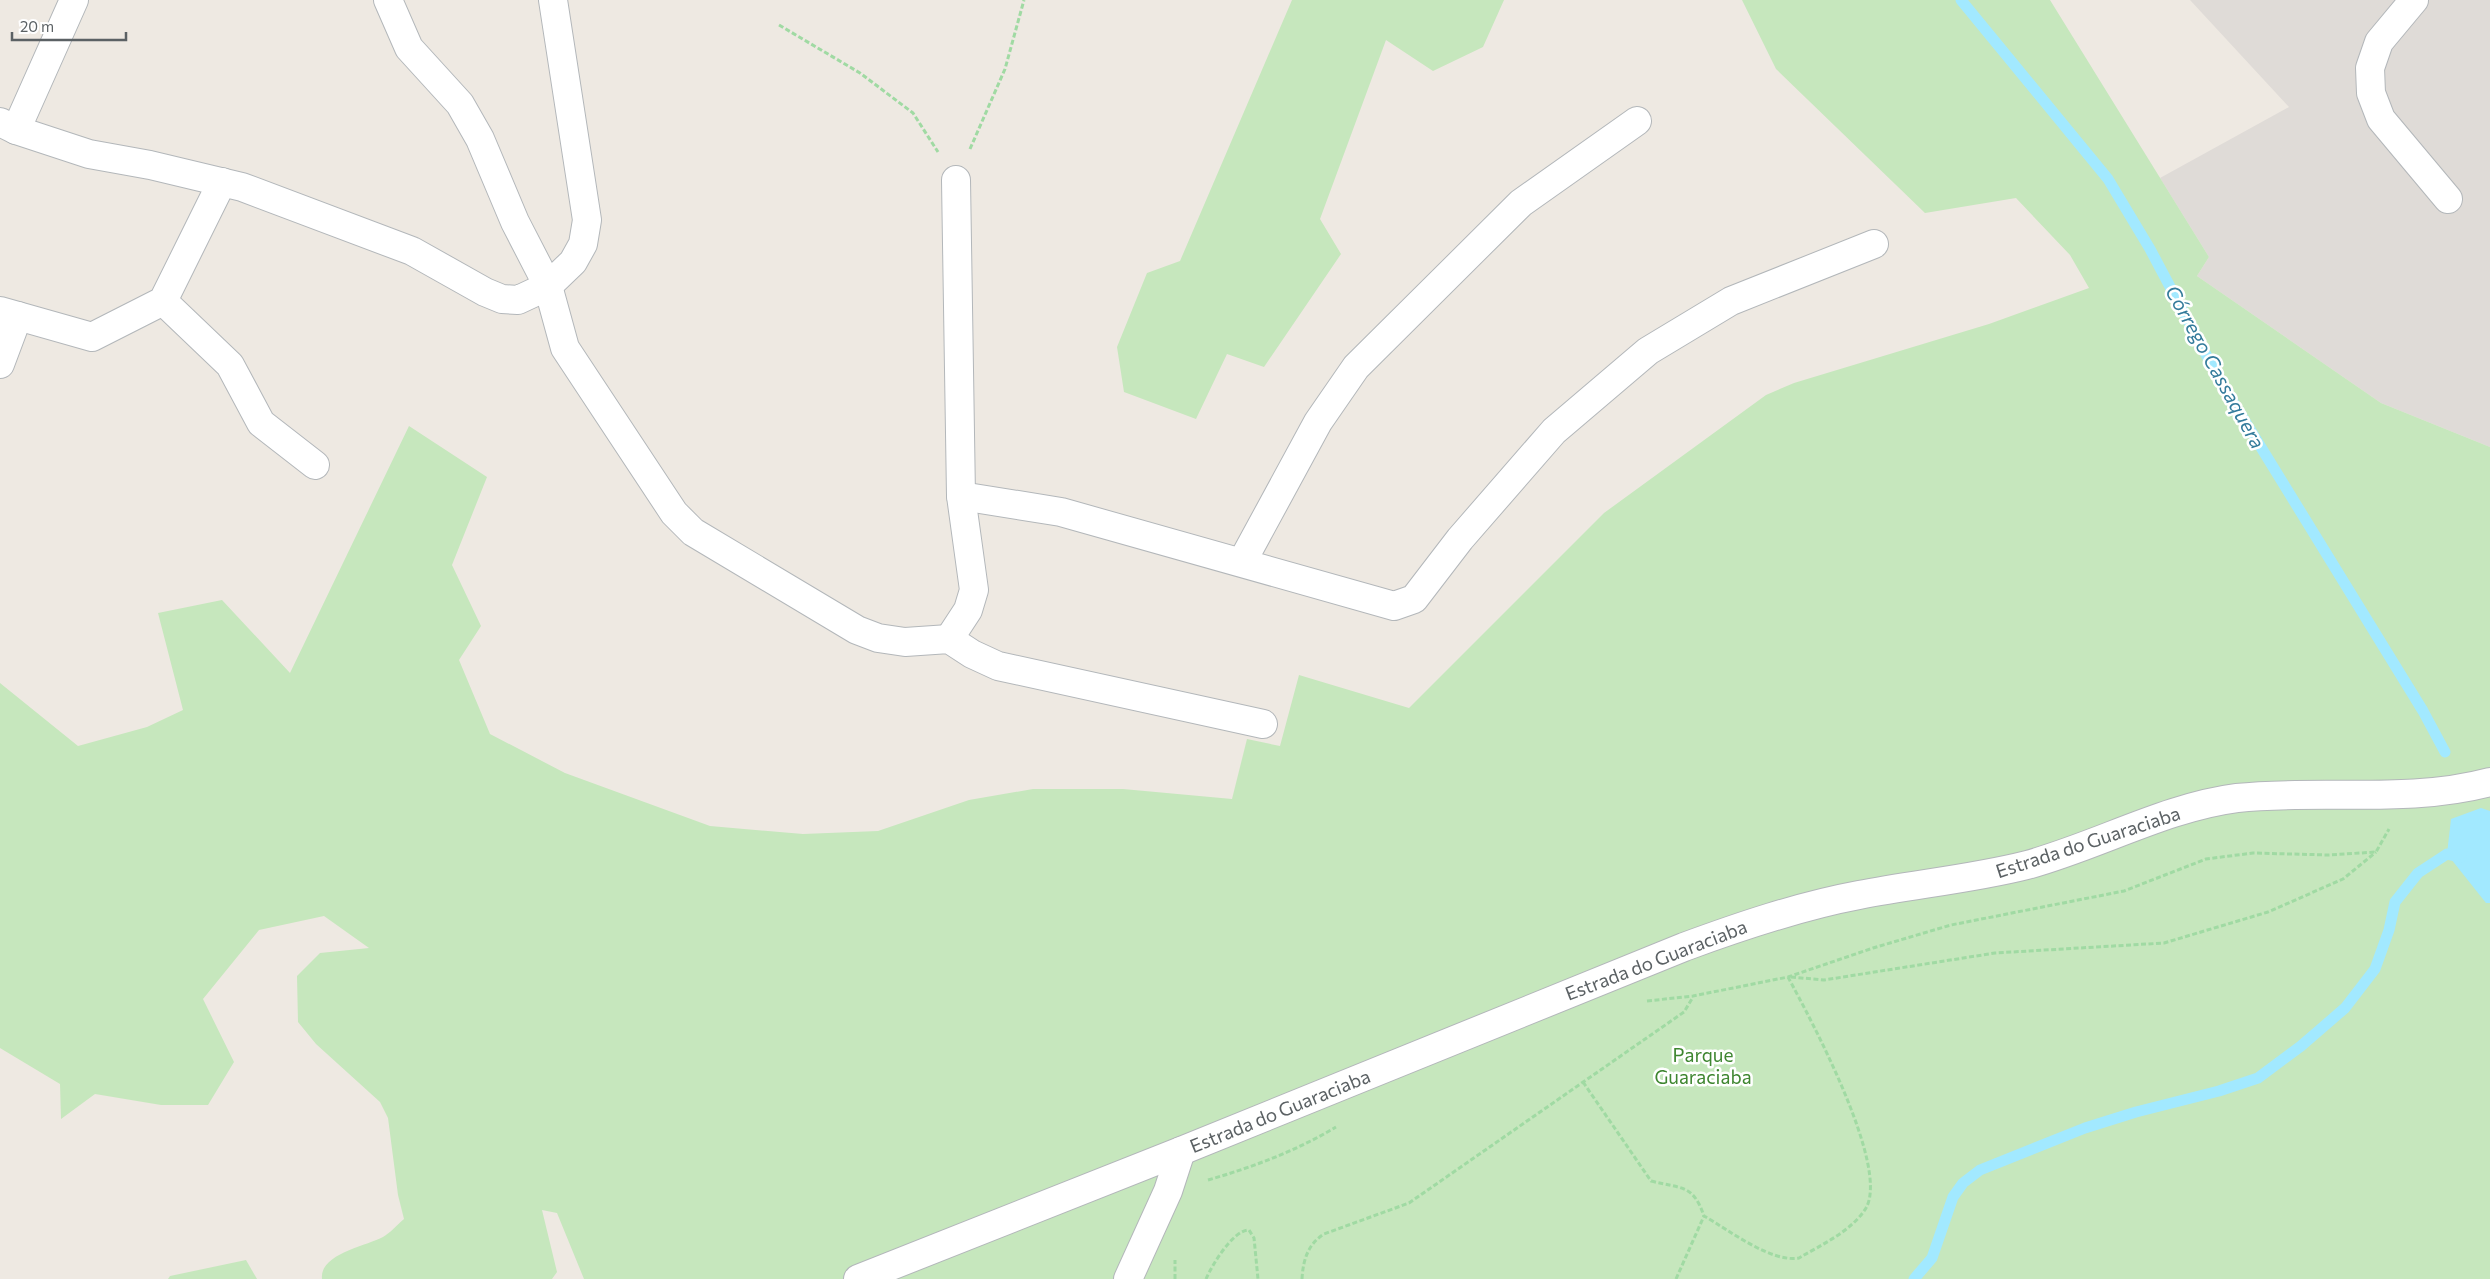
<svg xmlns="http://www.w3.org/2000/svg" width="2490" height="1279" viewBox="0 0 2490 1279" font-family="Commissioner,sans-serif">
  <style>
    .industrial { fill: #dfdbd7 }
    .green { fill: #c6e7bd }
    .water { fill: #a2e9ff }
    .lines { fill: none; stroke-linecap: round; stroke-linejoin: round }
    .stream { stroke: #a2e9ff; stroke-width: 11 }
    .minor-casing { stroke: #b3b7ba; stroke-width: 30 }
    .path { stroke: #a0daa3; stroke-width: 3; stroke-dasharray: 5 2.5; stroke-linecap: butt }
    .minor { stroke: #fff; stroke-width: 28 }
    .labels { text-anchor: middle; stroke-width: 5; stroke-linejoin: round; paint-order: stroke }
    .street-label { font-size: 19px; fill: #5b6164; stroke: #fff }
    .park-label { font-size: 19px; fill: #3e8630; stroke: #fff }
    .water-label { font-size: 20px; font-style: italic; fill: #337b9b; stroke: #fff }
  </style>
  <rect width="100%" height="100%" fill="#eee9e2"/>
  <!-- industrial -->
  <polygon class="industrial" points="2190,0 2490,0 2490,447 2381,403 2197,276 2209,257 2160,178 2289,107"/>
  <!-- green -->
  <g class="green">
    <polygon points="1292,0 1504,0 1483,47 1433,71 1386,40 1320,219 1341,254 1264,367 1227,354 1196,419 1124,392 1117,347 1147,273 1180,261"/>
    <path d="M1742 0H2050L2209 257 2197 276 2381 403 2490 447V1279H584L557 1213 542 1210 557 1272 552 1279H322C319 1254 366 1246 383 1237 390 1233 397 1225 404 1219L398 1195 388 1118 380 1102 316 1044 298 1022 297 976 320 953 369 948 324 916 259 930 203 999 234 1062 208 1105H161L95 1094 61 1119 60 1084 0 1048V683L78 746 147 727 183 710 158 613 222 600 290 673 409 426 487 477 452 565 481 626 459 660 490 734 565 773 710 826 803 834 878 831 969 800 1033 789H1123L1232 799 1247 739 1280 746 1299 675 1409 708 1604 513 1766 395 1794 383 1989 324 2089 288 2070 255 2016 198 1925 213 1776 69Z"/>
    <polygon points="246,1260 257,1279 168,1279 170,1276"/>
  </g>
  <!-- water -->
  <polygon class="water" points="2481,808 2490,811 2490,903 2486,903 2447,854 2451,819"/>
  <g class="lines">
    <!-- stream -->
    <g class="stream">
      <polyline points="1961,0 2108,179 2150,249 2219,379 2423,711 2445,752"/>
      <polyline points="1914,1279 1932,1258 1953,1197 1963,1183 1980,1170 2085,1128 2136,1112 2219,1091 2258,1078 2301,1046 2345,1008 2375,969 2389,930 2395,902 2418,873 2447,854 2461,857"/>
    </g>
    <defs>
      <g id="minor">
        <polyline points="388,0 409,48 460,104 480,139 515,222 548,286 565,348 674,513 693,532 857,630 878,638 905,642 949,639 972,654 998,666 1263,724"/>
        <polyline points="2414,0 2379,42 2370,68 2371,93 2381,119 2448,199"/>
        <polyline points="0,122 16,130 89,154 150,165 242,187 412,251 485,292 502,299 518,300 548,286 573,262 583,244 587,220 553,0"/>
        <polyline points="16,130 74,0"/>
        <polyline points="163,301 230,365 261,423 315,465"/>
        <polyline points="0,311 92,337 163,301 222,182"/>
        <polyline points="0,364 18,316"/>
        <polyline points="961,496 1061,512 1394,606 1414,599 1460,539 1554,431 1648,351 1731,301 1874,244"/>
        <polyline points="1242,562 1318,422 1356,367 1521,203 1637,121"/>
        <polyline points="949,639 968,610 974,590 961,496 956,180"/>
        <path d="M858 1279 1181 1151 1684 947C1741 926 1800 906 1859 895 1915 884 1972 879 2027 865 2097 846 2166 807 2237 798 2321 789 2408 804 2490 782"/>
        <polyline points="1128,1279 1168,1191 1181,1151"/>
      </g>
    </defs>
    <!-- minor casing -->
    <use href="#minor" class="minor-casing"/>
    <!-- path -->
    <g class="path">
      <polyline points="779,25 860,73 913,113 938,152"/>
      <polyline points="970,149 1005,69 1024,0"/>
      <polyline points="1791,977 1824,980 1995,953 2164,943 2268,912 2343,879 2376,852"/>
      <polyline points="1647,1001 1693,996 1788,977 1873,948 1951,925 2124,891 2206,859 2253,853 2329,855 2376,852 2389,829"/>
      <path d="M1583 1082 1651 1181C1682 1189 1693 1184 1704 1216 1729 1230 1771 1263 1799 1258 1821 1245 1852 1231 1866 1208 1890 1166 1810 1018 1788 977"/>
      <path d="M1208 1180C1253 1167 1296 1151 1336 1127"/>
      <polyline points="1175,1279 1175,1260"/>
      <path d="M1206 1279C1212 1265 1233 1230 1249 1230L1254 1238 1258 1279"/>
      <path d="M1302 1279C1303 1260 1308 1244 1324 1234L1409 1203 1684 1012 1693 997"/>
      <polyline points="1676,1279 1704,1216"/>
    </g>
    <!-- minor -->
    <use href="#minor" class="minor"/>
  </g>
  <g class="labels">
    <!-- street labels -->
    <g class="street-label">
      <text transform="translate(2088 842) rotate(-18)" y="7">Estrada do Guaraciaba</text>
      <text transform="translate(1656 960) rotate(-21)" y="7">Estrada do Guaraciaba</text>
      <text transform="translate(1280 1111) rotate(-22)" y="7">Estrada do Guaraciaba</text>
    </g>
    <!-- park labels -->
    <g class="park-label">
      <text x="1703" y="1062">Parque<tspan x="1703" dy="22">Guaraciaba</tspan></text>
    </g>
    <!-- water labels -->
    <g class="water-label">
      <text transform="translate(2215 367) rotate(61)" y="7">Córrego Cassaquera</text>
    </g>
  </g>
  <!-- scale -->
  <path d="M12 32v8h114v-8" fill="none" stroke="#5b6164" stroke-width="2.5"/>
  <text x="20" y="32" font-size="15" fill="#5b6164" stroke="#ffffff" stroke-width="4" paint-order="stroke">20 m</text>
</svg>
